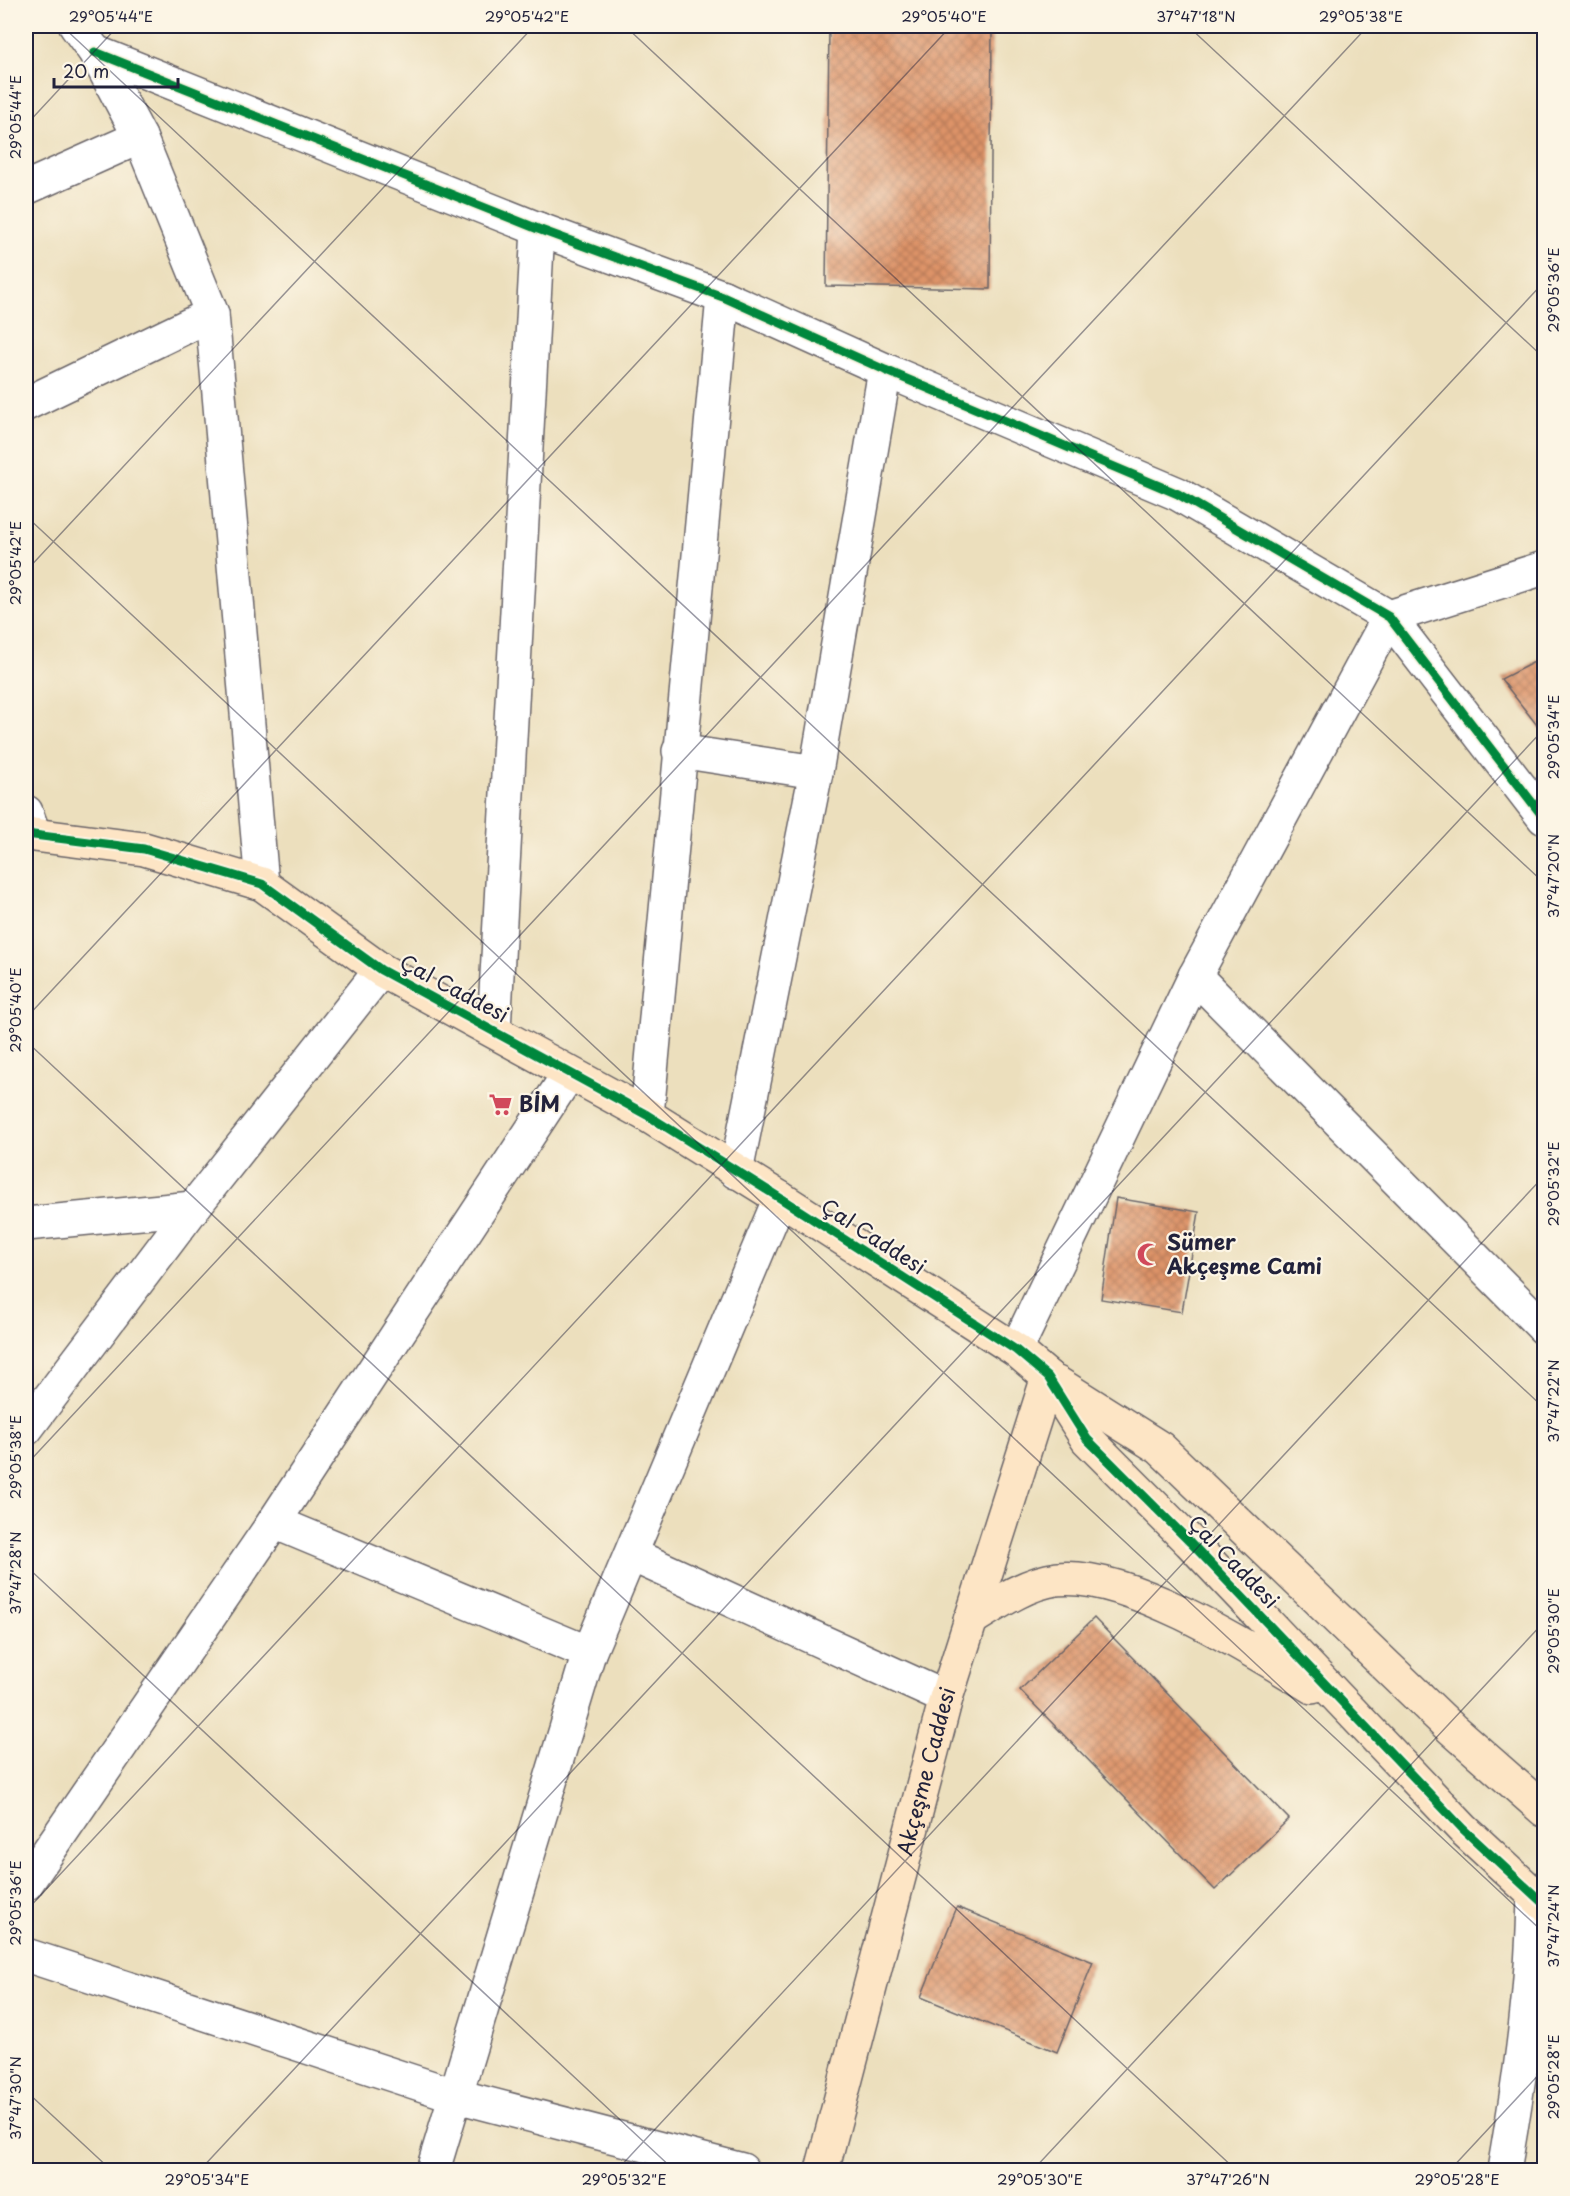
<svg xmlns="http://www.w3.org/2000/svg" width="1570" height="2196" viewBox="0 0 1570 2196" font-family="'Playpen Sans',sans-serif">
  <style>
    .building { fill: url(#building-cross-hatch) }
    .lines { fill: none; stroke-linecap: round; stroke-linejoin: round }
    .street-casing { stroke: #696468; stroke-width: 36 }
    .secondary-casing { stroke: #696468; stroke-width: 36 }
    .street { stroke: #fff; stroke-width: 33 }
    .secondary { stroke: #fde5c5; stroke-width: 33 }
    .cycleway-casing { stroke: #fcf5e5; stroke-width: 13 }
    .cycleway { stroke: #00873e; stroke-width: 9 }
    .ticks { fill: none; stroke: #22223b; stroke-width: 1.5; stroke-opacity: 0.45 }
    .labels { text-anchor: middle; stroke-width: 4.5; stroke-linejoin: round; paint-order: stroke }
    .street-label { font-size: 21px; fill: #22223b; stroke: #fcf5e5 }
    .poi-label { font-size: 21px; font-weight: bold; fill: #22223b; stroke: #fcf5e5; text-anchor: start }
    .neatline { fill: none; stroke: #22223b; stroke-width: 2 }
    .ticks-label { font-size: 15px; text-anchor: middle; fill: #22223b }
  </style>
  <defs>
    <pattern id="building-cross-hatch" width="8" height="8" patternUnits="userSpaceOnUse" patternTransform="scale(1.5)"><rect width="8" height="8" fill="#dd9368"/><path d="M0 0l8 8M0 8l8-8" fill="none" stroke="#b37857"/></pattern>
  </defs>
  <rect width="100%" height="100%" fill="#fcf5e5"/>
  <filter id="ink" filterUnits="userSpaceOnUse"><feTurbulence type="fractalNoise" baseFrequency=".0167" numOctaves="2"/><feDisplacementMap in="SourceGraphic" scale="12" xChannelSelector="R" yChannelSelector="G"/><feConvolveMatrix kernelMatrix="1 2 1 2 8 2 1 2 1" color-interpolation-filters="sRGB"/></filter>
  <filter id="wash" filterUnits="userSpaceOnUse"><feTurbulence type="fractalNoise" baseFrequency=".008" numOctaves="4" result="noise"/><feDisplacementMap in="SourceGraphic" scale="24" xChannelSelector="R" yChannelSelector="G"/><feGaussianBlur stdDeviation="1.35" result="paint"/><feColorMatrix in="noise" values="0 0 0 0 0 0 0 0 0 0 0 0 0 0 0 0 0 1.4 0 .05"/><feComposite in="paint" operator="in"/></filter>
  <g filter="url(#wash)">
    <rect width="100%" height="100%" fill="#ecdfbd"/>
    <g id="blocks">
      <!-- building -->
      <g class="building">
        <polygon points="829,26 992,26 990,289 826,286"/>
        <polygon points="1544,657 1544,734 1501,679"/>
        <polygon points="1116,1198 1199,1212 1182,1312 1101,1299"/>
        <polygon points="1094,1618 1289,1819 1215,1890 1020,1690"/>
        <polygon points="957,1907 1093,1962 1057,2052 921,1997"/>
      </g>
    </g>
  </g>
  <g filter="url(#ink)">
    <use href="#blocks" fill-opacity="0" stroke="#696468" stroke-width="1.5"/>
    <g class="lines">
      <defs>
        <g id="street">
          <polyline points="76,26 95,52 140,137 212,314 262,884"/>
          <polyline points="95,52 538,229 723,297 885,370 1178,494 1389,617 1544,818"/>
          <polyline points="26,188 140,137"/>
          <polyline points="26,404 212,314"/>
          <polyline points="679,751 816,772"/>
          <polyline points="26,812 34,834"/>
          <polyline points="1195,976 1544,1328"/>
          <polyline points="494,1030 538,229"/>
          <polyline points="647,1115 723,297"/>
          <polyline points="736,1172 816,772 885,370"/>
          <polyline points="26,1224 193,1208"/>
          <polyline points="1016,1350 1195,976 1389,617 1544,568"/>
          <polyline points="26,1429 193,1208 381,970"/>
          <polyline points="274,1522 589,1653"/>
          <polyline points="632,1555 946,1698"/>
          <polyline points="26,1884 274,1522 568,1075"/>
          <polyline points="26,1955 457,2096 742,2170"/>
          <polyline points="433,2170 589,1653 780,1198"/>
          <path d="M1504 2170C1520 2079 1533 1988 1534 1895"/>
        </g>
        <g id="secondary">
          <polyline points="26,834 144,849 262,884 381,970 647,1115 780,1198 1016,1350 1048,1377 1087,1439 1190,1542 1463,1829 1544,1904"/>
          <polyline points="1057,1383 1160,1448 1452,1729 1544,1810"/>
          <path d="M970 1620C996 1604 1026 1583 1057 1579 1128 1571 1252 1650 1312 1687"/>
          <path id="s1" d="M822 2170 946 1698 1048 1377"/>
        </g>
      </defs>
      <!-- street casing -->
      <use href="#street" class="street-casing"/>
      <!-- secondary casing -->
      <use href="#secondary" class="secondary-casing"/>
      <!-- street -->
      <use href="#street" class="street"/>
      <!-- secondary -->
      <use href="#secondary" class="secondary"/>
      <defs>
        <g id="cycleway">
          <polyline points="95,52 538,229 723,297 885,370 1178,494 1389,617 1544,818"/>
          <polyline points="26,834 144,849 262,884 381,970 647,1115 780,1198 1016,1350 1048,1377 1087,1439 1190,1542 1463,1829 1544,1904"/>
        </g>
      </defs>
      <!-- cycleway casing -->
      <use href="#cycleway" class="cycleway-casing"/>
      <!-- cycleway -->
      <use href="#cycleway" class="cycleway"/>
    </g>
  </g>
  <!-- ticks -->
  <path class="ticks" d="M62 26 1544 1408M625 26 1544 883M1188 26 1544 358M26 125 118 26M26 516 1544 1933M26 571 534 26M26 1018 951 26M26 1041 1236 2170M26 1465 1368 26M26 1566 674 2170M26 1911 1544 282M26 2091 111 2170M200 2170 1544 729M617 2170 1544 1176M1033 2170 1544 1622M1450 2170 1544 2069"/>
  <!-- icons -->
  <defs>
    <symbol id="supermarket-bare" viewBox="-9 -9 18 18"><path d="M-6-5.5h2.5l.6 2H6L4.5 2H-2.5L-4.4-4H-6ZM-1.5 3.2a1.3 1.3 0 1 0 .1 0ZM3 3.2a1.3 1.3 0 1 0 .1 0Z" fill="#d1495b" stroke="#fcf5e5" stroke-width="2.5" paint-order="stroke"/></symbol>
    <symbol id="mosque-bare" viewBox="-9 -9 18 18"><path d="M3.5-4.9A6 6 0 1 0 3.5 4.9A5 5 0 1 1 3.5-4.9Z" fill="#d1495b" stroke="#fcf5e5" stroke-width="2.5" paint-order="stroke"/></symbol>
  </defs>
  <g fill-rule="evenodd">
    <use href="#supermarket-bare" x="484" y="1088" width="33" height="33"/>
    <use href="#mosque-bare" x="1132" y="1238" width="33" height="33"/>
  </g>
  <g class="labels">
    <!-- street labels -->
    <g class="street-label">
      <text transform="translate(454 989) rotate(28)" y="7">Çal Caddesi</text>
      <text transform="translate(873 1237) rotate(33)" y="7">Çal Caddesi</text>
      <text transform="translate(1233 1562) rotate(46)" y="7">Çal Caddesi</text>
      <text dy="7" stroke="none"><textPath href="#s1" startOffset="412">Akçeşme Caddesi</textPath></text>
    </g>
    <!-- poi labels -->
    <g class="poi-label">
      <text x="519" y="1112">BİM</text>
      <text x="1167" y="1250">Sümer<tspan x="1167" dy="24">Akçeşme Cami</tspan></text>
    </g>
  </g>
  <!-- margin -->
  <rect width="1570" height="2196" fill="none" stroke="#fcf5e5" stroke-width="66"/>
  <!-- scale -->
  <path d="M54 78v9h124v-9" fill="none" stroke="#22223b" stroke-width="3"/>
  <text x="63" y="78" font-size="18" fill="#22223b" stroke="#fcf5e5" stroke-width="4.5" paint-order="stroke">20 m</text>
  <rect x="33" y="33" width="1504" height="2130" class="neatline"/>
  <g class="ticks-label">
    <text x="111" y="22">29°05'44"E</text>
    <text x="527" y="22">29°05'42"E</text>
    <text x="944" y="22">29°05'40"E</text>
    <text x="1196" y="22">37°47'18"N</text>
    <text x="1361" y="22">29°05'38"E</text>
    <text transform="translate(16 117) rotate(-90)" y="5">29°05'44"E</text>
    <text transform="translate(1554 290) rotate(-90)" y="5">29°05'36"E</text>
    <text transform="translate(16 563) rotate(-90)" y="5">29°05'42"E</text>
    <text transform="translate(1554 737) rotate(-90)" y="5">29°05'34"E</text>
    <text transform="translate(1554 876) rotate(-90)" y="5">37°47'20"N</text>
    <text transform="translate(16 1010) rotate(-90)" y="5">29°05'40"E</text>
    <text transform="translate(1554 1184) rotate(-90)" y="5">29°05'32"E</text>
    <text transform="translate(1554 1401) rotate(-90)" y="5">37°47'22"N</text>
    <text transform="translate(16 1457) rotate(-90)" y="5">29°05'38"E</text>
    <text transform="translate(16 1573) rotate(-90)" y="5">37°47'28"N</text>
    <text transform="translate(1554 1631) rotate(-90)" y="5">29°05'30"E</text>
    <text transform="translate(16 1903) rotate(-90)" y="5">29°05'36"E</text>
    <text transform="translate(1554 1926) rotate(-90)" y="5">37°47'24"N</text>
    <text transform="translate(1554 2077) rotate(-90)" y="5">29°05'28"E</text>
    <text transform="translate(16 2098) rotate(-90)" y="5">37°47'30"N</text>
    <text x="207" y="2185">29°05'34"E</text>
    <text x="624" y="2185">29°05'32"E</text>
    <text x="1040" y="2185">29°05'30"E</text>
    <text x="1228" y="2185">37°47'26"N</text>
    <text x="1457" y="2185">29°05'28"E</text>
  </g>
</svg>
